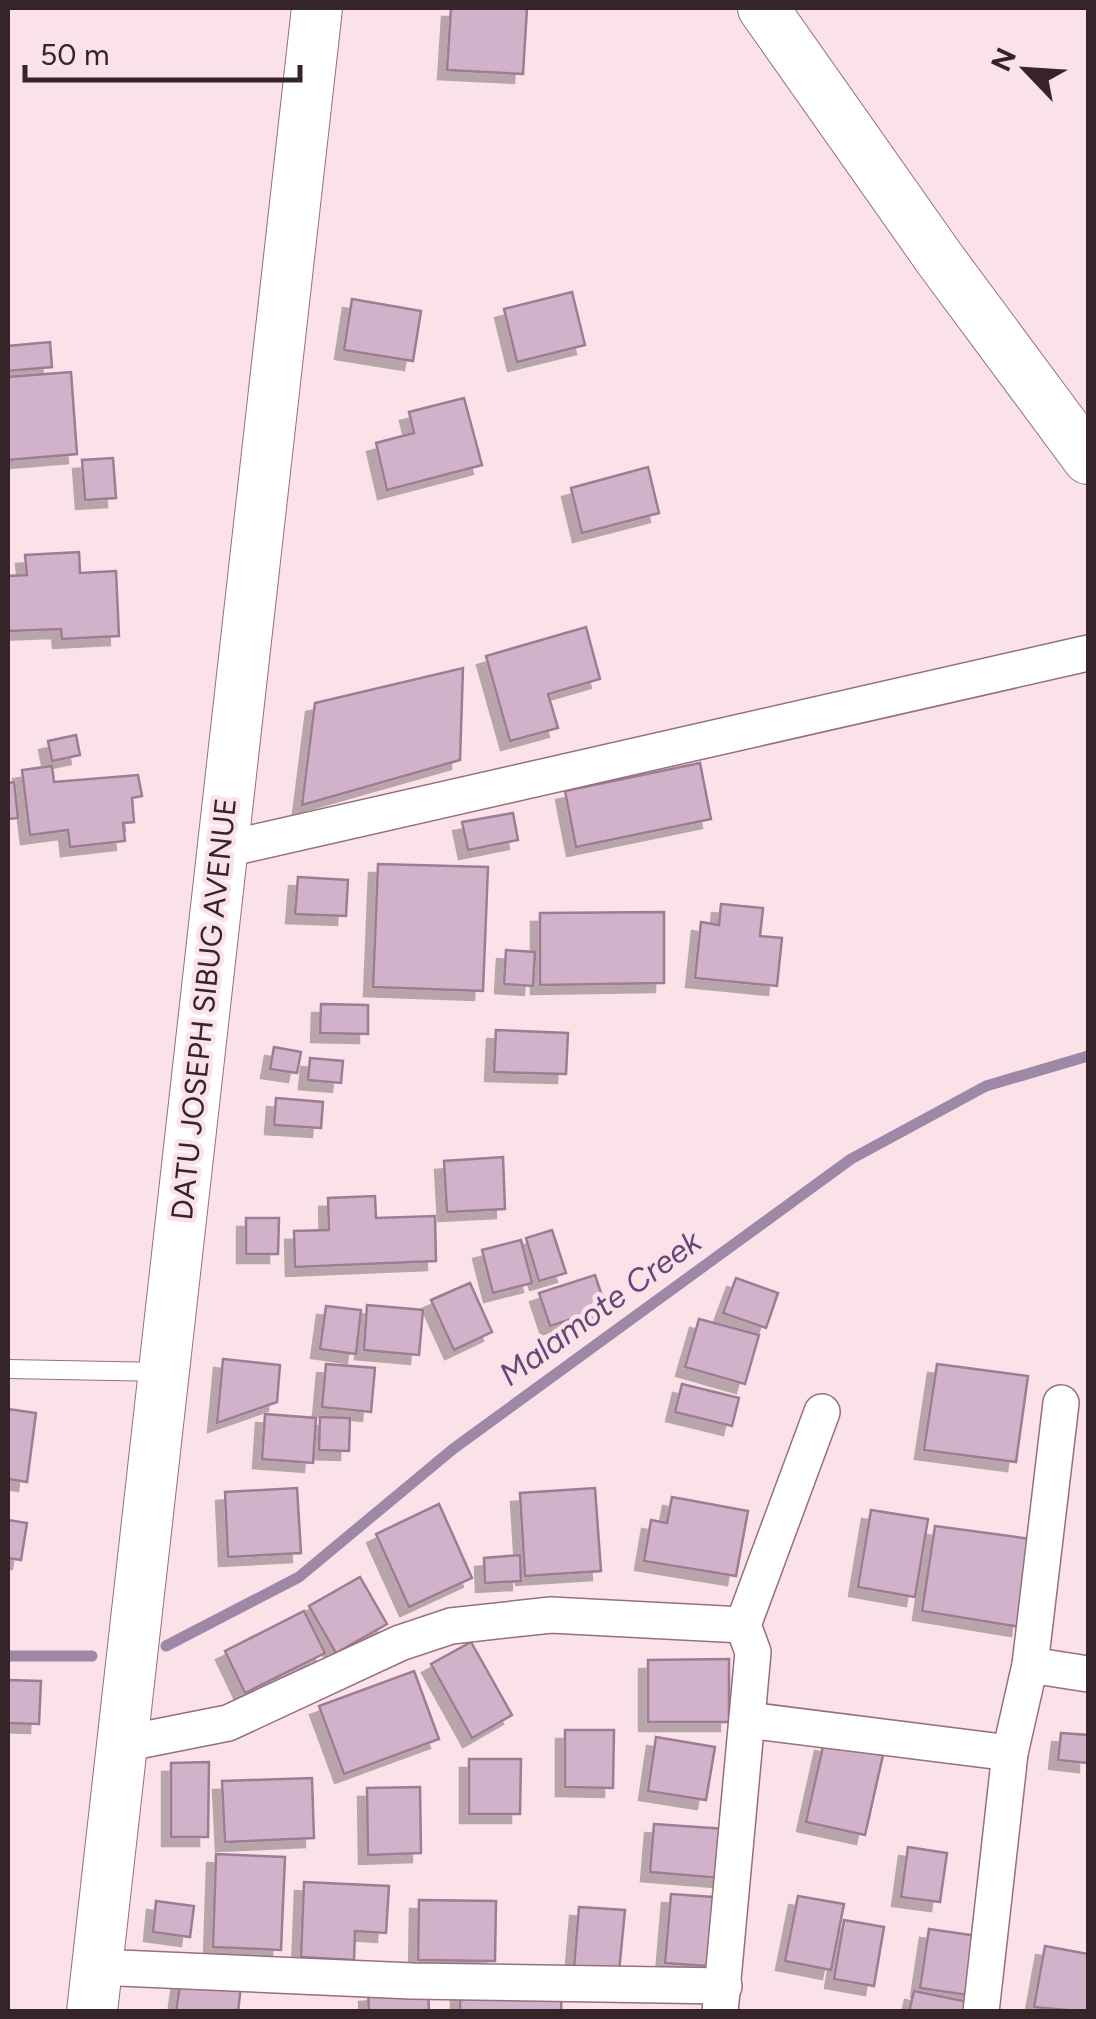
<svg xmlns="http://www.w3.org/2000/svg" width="1096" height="2019" viewBox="0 0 1096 2019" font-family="Figtree,sans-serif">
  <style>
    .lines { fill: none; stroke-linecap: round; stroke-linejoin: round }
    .stream { stroke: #9d88a6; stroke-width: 11 }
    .building { fill: #d2b2ca; stroke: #9c7d94; stroke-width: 2.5; filter: url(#shadow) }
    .lane-casing { stroke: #96707a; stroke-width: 20 }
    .street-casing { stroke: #96707a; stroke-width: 38 }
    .secondary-casing { stroke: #96707a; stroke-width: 52 }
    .lane { stroke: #fff; stroke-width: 18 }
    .street { stroke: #fff; stroke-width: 35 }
    .secondary { stroke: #fff; stroke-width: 50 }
    .labels { text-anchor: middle; stroke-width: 9; stroke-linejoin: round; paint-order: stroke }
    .street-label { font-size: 30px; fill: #352529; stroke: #fbe1e8 }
    .water-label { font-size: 32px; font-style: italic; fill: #65477b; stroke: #fbe1e8 }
  </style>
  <defs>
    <filter id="shadow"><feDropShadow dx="-9" dy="9" stdDeviation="0" flood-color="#0004"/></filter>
  </defs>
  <rect width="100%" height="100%" fill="#fbe1e8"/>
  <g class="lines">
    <!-- stream -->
    <g class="stream">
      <polyline points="166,1646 299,1577 453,1449 851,1159 986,1086 1088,1056"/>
      <polyline points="8,1656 92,1656"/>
    </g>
  </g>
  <!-- building -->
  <g class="building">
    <polygon points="451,8 527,8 523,74 447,70"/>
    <polygon points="572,292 585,345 517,362 504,309"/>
    <polygon points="352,299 421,311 413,361 344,350"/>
    <polygon points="50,342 52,367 8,371 8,346"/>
    <polygon points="71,372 77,454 8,460 8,377"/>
    <polygon points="464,398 482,465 387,490 376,443 414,433 409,412"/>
    <polygon points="113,458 116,498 85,500 82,460"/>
    <polygon points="648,467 659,513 582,533 571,488"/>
    <polygon points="79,552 80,573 116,571 119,636 62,639 61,629 8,631 8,576 27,575 25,555"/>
    <polygon points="586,627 600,679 548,694 558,728 510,741 486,656"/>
    <polygon points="463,668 460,760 302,805 315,703"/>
    <polygon points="76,735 80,755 52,761 48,741"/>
    <polygon points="700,763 711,819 576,847 565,791"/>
    <polygon points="52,766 54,782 138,775 142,796 132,798 134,822 123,823 125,841 70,847 68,830 30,835 22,770"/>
    <polygon points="14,782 18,818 8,819 8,783"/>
    <polygon points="513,813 518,840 468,850 462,822"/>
    <polygon points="378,864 488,867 483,991 373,987"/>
    <polygon points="298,877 348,880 346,916 295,914"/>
    <polygon points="721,904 763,908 760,936 782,938 777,986 695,978 701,922 719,925"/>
    <polygon points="664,912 664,983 540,985 540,913"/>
    <polygon points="506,950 535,952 533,986 504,984"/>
    <polygon points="321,1004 368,1005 368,1034 320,1033"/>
    <polygon points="496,1030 568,1033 566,1074 494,1072"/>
    <polygon points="274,1047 301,1052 297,1073 270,1069"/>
    <polygon points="310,1058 343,1061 341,1083 308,1080"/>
    <polygon points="276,1098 323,1102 321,1128 274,1125"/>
    <polygon points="503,1157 505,1209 447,1212 444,1161"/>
    <polygon points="375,1196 376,1218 435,1216 436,1261 295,1267 294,1231 329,1230 328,1198"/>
    <polygon points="246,1218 279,1218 278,1254 246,1254"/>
    <polygon points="552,1230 566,1273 539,1281 526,1238"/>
    <polygon points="521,1240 532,1283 493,1293 482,1250"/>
    <polygon points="595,1275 606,1308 550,1326 539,1293"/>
    <polygon points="736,1278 778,1293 766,1328 723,1313"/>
    <polygon points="470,1283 492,1332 454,1350 431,1300"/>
    <polygon points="367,1305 423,1310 419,1355 364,1350"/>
    <polygon points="326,1306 361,1310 356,1354 320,1349"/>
    <polygon points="699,1319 759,1335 745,1384 685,1367"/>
    <polygon points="223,1359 280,1365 277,1402 217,1423"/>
    <polygon points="326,1364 375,1368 371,1412 322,1407"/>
    <polygon points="937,1364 1028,1376 1016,1462 924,1450"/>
    <polygon points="682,1384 739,1398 732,1426 675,1412"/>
    <polygon points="8,1409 36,1413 27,1482 8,1479"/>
    <polygon points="265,1414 316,1418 313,1463 262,1459"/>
    <polygon points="320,1417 350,1418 349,1451 319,1450"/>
    <polygon points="297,1488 301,1553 228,1557 225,1492"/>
    <polygon points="595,1488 601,1571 525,1576 520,1493"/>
    <polygon points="672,1497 748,1511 736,1576 644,1561 651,1520 667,1523"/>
    <polygon points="439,1504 472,1578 409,1607 376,1534"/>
    <polygon points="871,1510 928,1519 915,1597 858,1587"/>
    <polygon points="8,1520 27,1523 21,1560 8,1558"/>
    <polygon points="935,1526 1031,1539 1020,1627 922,1611"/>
    <polygon points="520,1555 521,1581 485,1583 484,1558"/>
    <polygon points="360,1577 387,1624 336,1653 309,1606"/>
    <polygon points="304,1611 325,1653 245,1693 225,1651"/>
    <polygon points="471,1642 512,1715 472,1738 431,1664"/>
    <polygon points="729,1659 729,1722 648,1722 648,1660"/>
    <polygon points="414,1671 439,1739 344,1774 319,1706"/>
    <polygon points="8,1680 41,1681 39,1724 8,1723"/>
    <polygon points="565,1730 614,1730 613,1788 565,1787"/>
    <polygon points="1061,1733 1088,1735 1088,1763 1058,1760"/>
    <polygon points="656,1737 715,1747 706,1800 648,1791"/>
    <polygon points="824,1742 883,1755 865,1835 806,1822"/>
    <polygon points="469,1759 521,1759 520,1814 469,1814"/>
    <polygon points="209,1762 208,1837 171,1837 171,1763"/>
    <polygon points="312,1778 314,1838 225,1842 222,1781"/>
    <polygon points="420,1787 421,1853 368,1855 367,1788"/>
    <polygon points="654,1824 725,1829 721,1878 650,1872"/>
    <polygon points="908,1847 947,1853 940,1902 901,1897"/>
    <polygon points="216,1854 285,1857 281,1950 213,1947"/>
    <polygon points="304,1882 389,1886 386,1933 355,1931 354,1960 301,1957"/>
    <polygon points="671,1894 727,1898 721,1967 665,1963"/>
    <polygon points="798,1896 844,1904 831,1970 785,1961"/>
    <polygon points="419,1900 496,1901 495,1961 418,1960"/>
    <polygon points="156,1901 194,1906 190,1937 153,1932"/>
    <polygon points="579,1907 625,1910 619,1972 574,1968"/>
    <polygon points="844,1920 884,1927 874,1986 834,1979"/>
    <polygon points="929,1929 985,1937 975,1996 920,1988"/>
    <polygon points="1045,1946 1088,1954 1088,2012 1034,2007"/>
    <polygon points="181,1977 241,1985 238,2012 176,2012"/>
    <polygon points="460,1985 562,1986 561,2012 460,2012"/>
    <polygon points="428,1989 429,2012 369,2012 368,1993"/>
    <polygon points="914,1991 968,2002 966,2012 909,2012"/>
  </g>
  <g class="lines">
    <defs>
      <polyline id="lane" points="8,1369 163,1372"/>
      <g id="street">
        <polyline points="222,850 1088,653"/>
        <polyline points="1030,1665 1088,1674"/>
        <polyline points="748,1720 1010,1753"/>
        <polyline points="122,1744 228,1723 400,1643 451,1626 551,1615 743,1625"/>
        <polyline points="97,1967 412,1981 724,1986"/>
        <polyline points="720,2012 753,1652 743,1625 822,1412"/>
        <polyline points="981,2012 1010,1753 1030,1665 1061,1403"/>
      </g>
      <g id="secondary">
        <polyline points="763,8 939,258 1088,459"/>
        <polyline points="92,2012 317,8"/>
      </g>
    </defs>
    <!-- lane casing -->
    <use href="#lane" class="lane-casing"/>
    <!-- street casing -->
    <use href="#street" class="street-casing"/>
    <!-- secondary casing -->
    <use href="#secondary" class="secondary-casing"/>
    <!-- lane -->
    <use href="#lane" class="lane"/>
    <!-- street -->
    <use href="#street" class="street"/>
    <!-- secondary -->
    <use href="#secondary" class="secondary"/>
  </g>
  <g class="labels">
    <!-- street labels -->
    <g class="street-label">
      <text transform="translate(204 1009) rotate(-84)" y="10">DATU JOSEPH SIBUG AVENUE</text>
    </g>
    <!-- water labels -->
    <g class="water-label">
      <text transform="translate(600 1308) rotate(-36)" y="11">Malamote Creek</text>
    </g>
  </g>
  <!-- border -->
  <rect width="1096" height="2019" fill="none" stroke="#352529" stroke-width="20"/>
  <!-- north arrow -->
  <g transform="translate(1026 70) rotate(295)" stroke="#fbe1e8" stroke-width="8" paint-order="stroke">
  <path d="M0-8L18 38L0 25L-18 38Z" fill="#352529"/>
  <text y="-15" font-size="28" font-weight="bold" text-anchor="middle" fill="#352529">N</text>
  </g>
  <!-- scale -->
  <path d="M25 65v15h275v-15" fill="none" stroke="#352529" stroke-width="5"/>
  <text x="40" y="65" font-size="30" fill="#352529" stroke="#fbe1e8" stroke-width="8" paint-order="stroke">50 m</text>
</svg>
